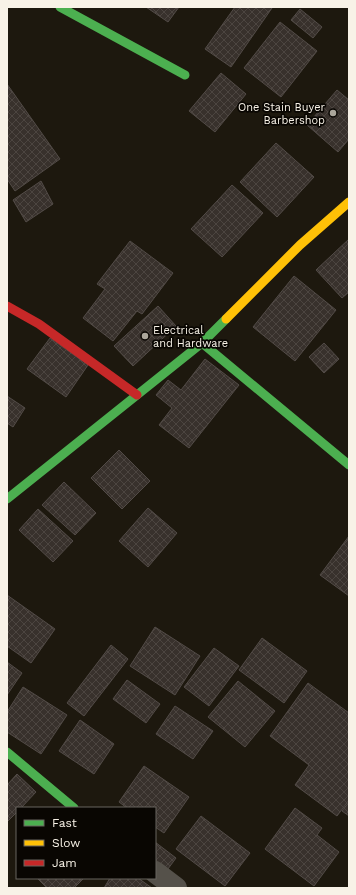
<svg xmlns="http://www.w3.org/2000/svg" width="356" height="895" viewBox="0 0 356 895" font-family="'Work Sans',sans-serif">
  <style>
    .building { fill: url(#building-cross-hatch); stroke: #524b47 }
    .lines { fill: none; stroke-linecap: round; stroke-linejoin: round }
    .street { stroke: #55514a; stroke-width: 22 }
    .fast { stroke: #4caf50; stroke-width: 9 }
    .slow { stroke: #ffc107; stroke-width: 9 }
    .jam { stroke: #c62828; stroke-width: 9 }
    .poi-dot { fill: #aba69b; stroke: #090602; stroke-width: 1.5 }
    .labels { text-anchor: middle; stroke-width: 3.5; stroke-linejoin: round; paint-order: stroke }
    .poi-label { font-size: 11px; fill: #f8f2e7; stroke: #090602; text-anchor: end }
  </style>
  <defs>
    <pattern id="building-cross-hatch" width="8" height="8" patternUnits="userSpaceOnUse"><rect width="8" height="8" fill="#38312c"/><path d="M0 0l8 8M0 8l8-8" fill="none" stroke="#4c4540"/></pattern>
  </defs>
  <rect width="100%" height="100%" fill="#1d180e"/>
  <!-- building -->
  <g class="building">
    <polygon points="146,7 179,7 168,22"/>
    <polygon points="235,7 271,7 272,8 231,67 205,49"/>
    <polygon points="300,9 322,27 313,38 291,20"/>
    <polygon points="280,22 317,51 281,97 244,68"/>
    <polygon points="221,73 246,94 215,132 189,111"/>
    <polygon points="7,84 60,159 15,191 7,179"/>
    <polygon points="337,90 349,100 349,139 338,152 307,125"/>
    <polygon points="276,143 314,177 277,217 240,182"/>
    <polygon points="41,181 53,204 26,222 13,200"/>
    <polygon points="232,185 263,213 222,257 191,229"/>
    <polygon points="349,239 349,292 342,298 316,270"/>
    <polygon points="130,241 173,273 142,314 137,311 113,341 83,318 105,289 97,284"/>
    <polygon points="294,276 336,310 295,361 253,327"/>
    <polygon points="158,306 176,326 133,366 114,346"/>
    <polygon points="50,338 88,365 66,397 27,369"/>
    <polygon points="324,343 339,359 324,373 309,357"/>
    <polygon points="205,359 239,385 189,448 159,425 172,408 156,395 168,380 181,390"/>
    <polygon points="7,396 25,408 13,427 7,423"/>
    <polygon points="119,450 150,481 122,509 91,478"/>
    <polygon points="64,482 96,513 75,535 42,505"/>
    <polygon points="148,508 177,533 148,567 119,541"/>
    <polygon points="38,509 73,541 53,562 19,530"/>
    <polygon points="349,536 349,596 320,575"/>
    <polygon points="7,595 55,629 31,663 7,646"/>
    <polygon points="155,627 200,656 175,695 130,666"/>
    <polygon points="262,638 307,671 284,703 239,670"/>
    <polygon points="111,645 128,659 84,716 67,703"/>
    <polygon points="214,648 239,666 209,706 184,687"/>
    <polygon points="7,662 22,673 7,695"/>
    <polygon points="127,680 160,704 146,723 113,699"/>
    <polygon points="238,681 275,711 245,747 208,717"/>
    <polygon points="308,683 349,713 349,800 337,816 295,785 309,765 270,736"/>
    <polygon points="23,687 67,715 41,754 7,732 7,712"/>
    <polygon points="175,706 213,731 193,759 156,734"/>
    <polygon points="80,720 114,744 94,774 59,751"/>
    <polygon points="144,766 189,797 164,833 155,827 155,808 127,808 119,802"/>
    <polygon points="17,774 36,792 21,808 17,808 17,812 7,822 7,785"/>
    <polygon points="349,802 349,816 342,811"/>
    <polygon points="295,808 322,828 317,835 339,852 314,886 265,849"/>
    <polygon points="201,816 250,853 225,886 176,849"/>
    <polygon points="155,842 176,858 165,873 155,866"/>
    <polygon points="37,878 84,878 74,888 47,888"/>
    <polygon points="110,878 138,878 152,888 104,888"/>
  </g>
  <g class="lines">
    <!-- street -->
    <polyline class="street" points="155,872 176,888"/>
    <!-- fast -->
    <g class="fast">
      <polyline points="60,7 185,75"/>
      <polyline points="202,343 349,465"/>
      <polyline points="7,499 202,343 226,319"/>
      <polyline points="7,752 74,808"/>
    </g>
    <!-- slow -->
    <polyline class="slow" points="226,319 300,245 349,202"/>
    <!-- jam -->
    <polyline class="jam" points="7,306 39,324 137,395"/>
  </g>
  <!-- markers -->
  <g class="poi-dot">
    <circle cx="333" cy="113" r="4"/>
    <circle cx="145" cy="336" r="4"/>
  </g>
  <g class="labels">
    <!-- poi labels -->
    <g class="poi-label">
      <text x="325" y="111">One Stain Buyer<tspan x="325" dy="13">Barbershop</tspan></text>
      <text x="153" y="334" text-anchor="start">Electrical<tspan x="153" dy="13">and Hardware</tspan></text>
    </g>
  </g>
  <!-- border -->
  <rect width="356" height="895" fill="none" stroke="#f8f2e7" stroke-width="16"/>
  <!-- legend -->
  <rect x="16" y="807" width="140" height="72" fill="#090602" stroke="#69645e"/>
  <rect x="24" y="820" width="20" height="6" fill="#4caf50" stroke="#69645e"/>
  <text x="52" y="827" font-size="12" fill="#f8f2e7">Fast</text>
  <rect x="24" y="840" width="20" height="6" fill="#ffc107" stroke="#69645e"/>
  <text x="52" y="847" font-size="12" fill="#f8f2e7">Slow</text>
  <rect x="24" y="860" width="20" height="6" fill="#c62828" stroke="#69645e"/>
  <text x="52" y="867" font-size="12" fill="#f8f2e7">Jam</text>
</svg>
